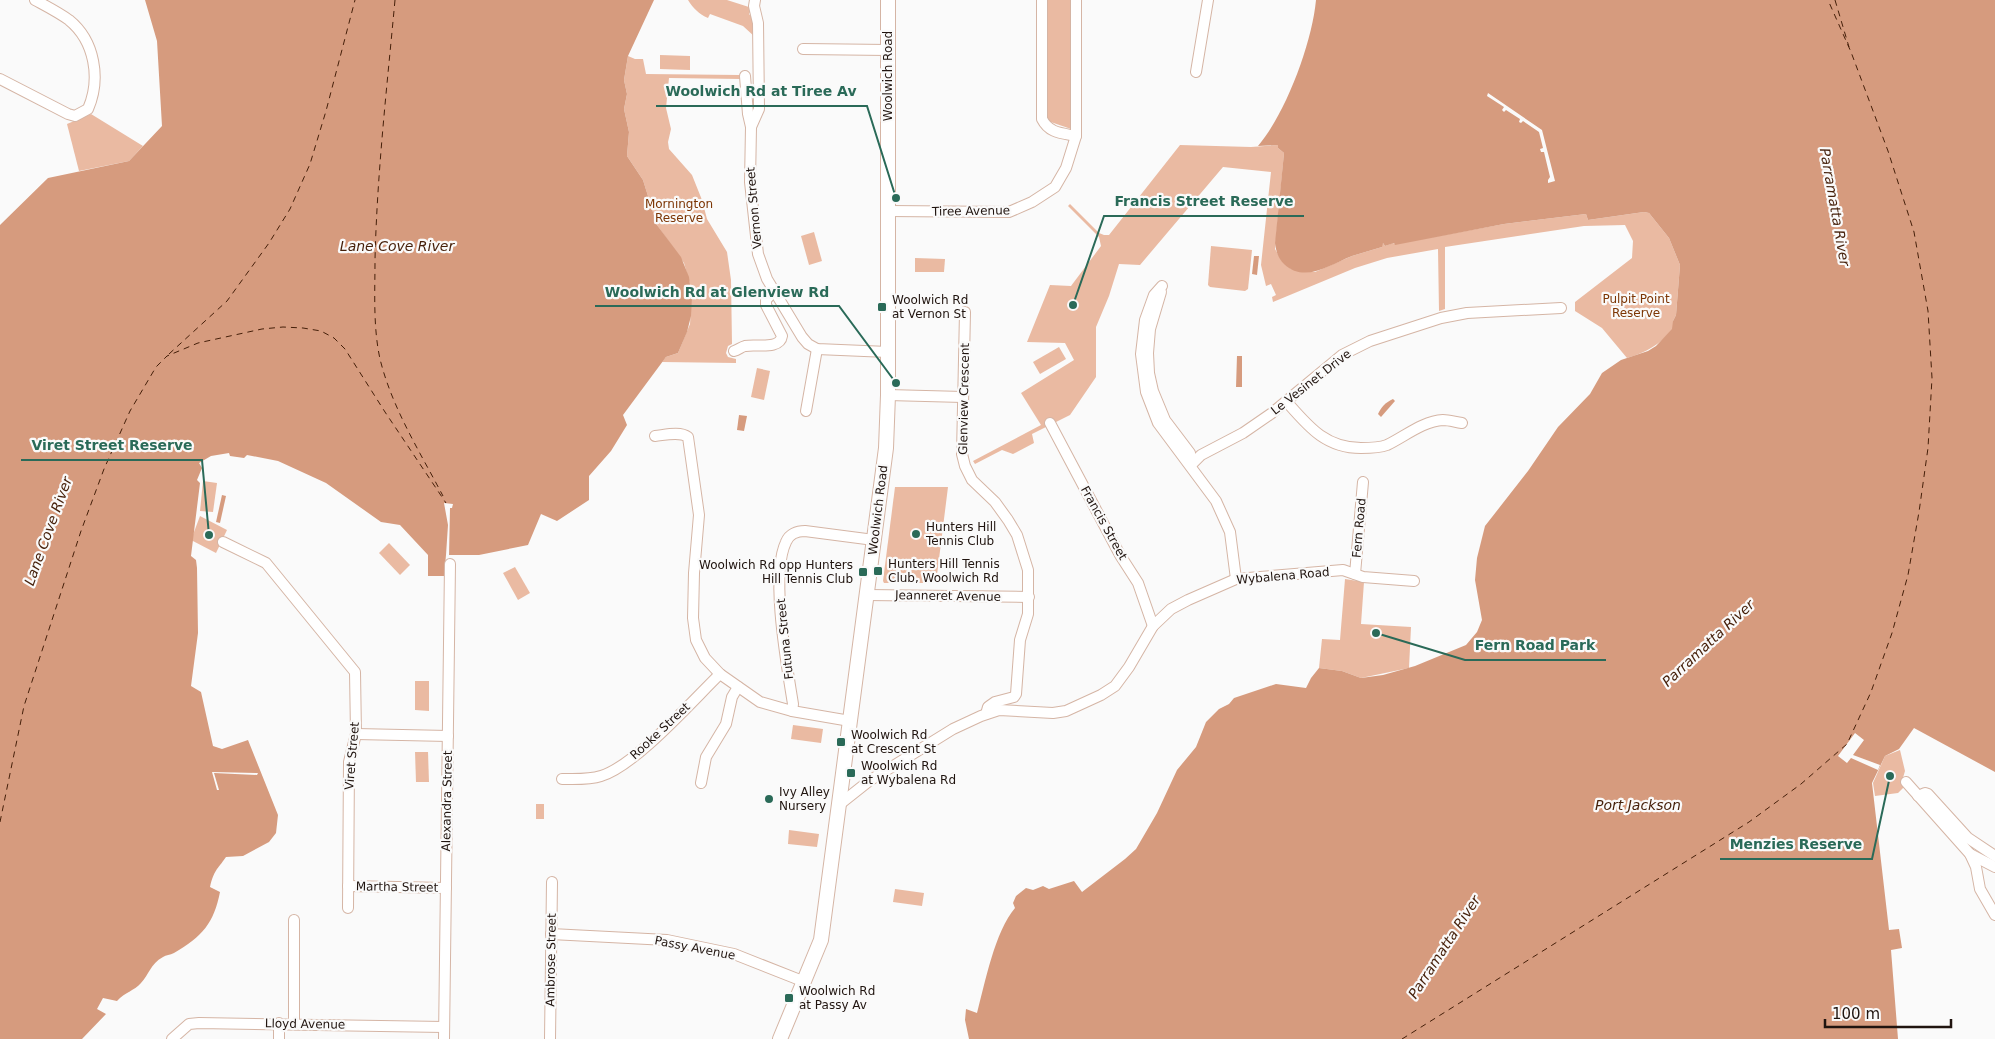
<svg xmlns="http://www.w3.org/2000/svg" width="1995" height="1039" viewBox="0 0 1995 1039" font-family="'DejaVu Sans',sans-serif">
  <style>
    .green { fill: #eabaa2 }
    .water { fill: #d69b7e }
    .pier { fill: #fafafa }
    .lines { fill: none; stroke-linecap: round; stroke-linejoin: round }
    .ferry { stroke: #451f09; stroke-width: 1; stroke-dasharray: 6 5; stroke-linecap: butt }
    .street-casing { stroke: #d5b5a5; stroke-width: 12 }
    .secondary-casing { stroke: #d5b5a5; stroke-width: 16 }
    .street { stroke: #fff; stroke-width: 10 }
    .secondary { stroke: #fff; stroke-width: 14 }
    .poi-dot { fill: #2a6a58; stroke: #fafafa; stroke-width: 2 }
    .labels { text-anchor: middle; stroke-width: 4.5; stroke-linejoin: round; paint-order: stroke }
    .street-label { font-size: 12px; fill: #20140f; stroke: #fafafa }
    .park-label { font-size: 12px; fill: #7c3504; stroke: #fafafa }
    .poi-label { font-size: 12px; fill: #20140f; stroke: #fafafa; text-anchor: start }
    .water-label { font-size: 14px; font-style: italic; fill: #451f09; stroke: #fafafa }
    .leader { fill: none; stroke: #2a6a58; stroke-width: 2 }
    .callout-dot { fill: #2a6a58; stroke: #fafafa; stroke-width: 2 }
    .callout-label { font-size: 14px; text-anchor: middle; font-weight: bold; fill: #2a6a58; stroke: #fafafa; stroke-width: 4.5; stroke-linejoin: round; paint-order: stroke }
  </style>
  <rect width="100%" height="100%" fill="#fafafa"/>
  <!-- green -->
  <g class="green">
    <path d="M688 0H727L752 8 749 14 755 21V37L743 26 710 14 708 18C699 14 693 8 688 0Z"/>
    <polygon points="1045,0 1071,0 1071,129 1045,120"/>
    <polygon points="660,55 690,56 690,70 660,69"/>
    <polygon points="628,56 635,59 643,59 646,74 740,75 740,79 669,78 666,108 671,129 668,142 669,149 692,175 702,200 707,219 727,252 731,280 732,344 728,346 726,353 728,357 736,359 736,363 662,362 666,357 678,353 690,324 692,291 684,263 657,225 643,180 627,156 629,132 624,109 627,94 624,80"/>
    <polygon points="91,114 143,146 129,161 79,171 67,124"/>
    <path d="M1180 145 1251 147 1278 145V148L1284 153 1275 249 1282 261 1291 269 1315 272 1352 256 1382 247 1381 244 1383 243 1385 246 1393 243 1395 244 1504 224 1586 214 1588 220 1644 212 1649 213 1669 238 1680 265 1676 315 1673 321V329C1659 345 1647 352 1627 358L1602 328 1575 311V302L1632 258 1633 241 1625 225 1584 226 1445 247V309L1439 311 1438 249 1387 258 1355 268 1273 302 1272 297 1276 295 1271 284 1266 286 1261 265 1271 172 1223 167 1140 265 1119 264 1109 296 1096 327V377L1070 415 1032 434 1034 443 1013 454 1002 450 975 464 973 461 1041 425 1021 393 1074 360 1065 343 1027 342 1050 285 1071 286 1101 246 1099 237 1068 206 1070 204 1099 233 1104 235H1109Z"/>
    <polygon points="814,232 822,261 809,265 801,236"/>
    <polygon points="1211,246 1252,250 1248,289 1245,291 1210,287 1208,285"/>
    <polygon points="915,258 945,259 944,272 915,272"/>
    <polygon points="1059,347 1066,359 1040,374 1033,362"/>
    <polygon points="757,368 770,371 764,400 751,397"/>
    <polygon points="203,481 217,483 213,512 200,511"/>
    <polygon points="895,487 948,487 936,583 884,583 883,581"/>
    <polygon points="200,516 227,530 216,553 191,540"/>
    <polygon points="389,543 410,565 400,575 379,553"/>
    <polygon points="515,567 530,593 518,600 503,573"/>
    <polygon points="1345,579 1364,582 1361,624 1411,627 1409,668 1361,678 1342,671 1319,668 1322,639 1340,640"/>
    <polygon points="415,681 429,681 429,711 415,710"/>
    <polygon points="793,725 823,729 821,743 791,739"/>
    <polygon points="1900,750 1905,771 1902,781 1904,787 1898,793 1875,796 1873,783 1885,756"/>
    <polygon points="415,752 428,752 429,782 416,782"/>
    <rect x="536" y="804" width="8" height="15"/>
    <polygon points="789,830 819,834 817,847 788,844"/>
    <polygon points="895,889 924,893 922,906 893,902"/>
  </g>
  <!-- water -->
  <g class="water">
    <path d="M145 0H654L628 56 624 80 627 94 624 109 629 132 627 156 643 180 657 225 681 257 689 277 692 299 691 316 687 332 678 353 666 357 623 415 627 425 611 451 589 476V500L557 521 541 514 528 545 479 555H446L444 576H428V555L400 525 381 522 326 483 278 461 247 455 244 458 230 456 229 453 211 456 199 463 202 468 197 480 200 483 191 556 196 560 197 568 198 633 191 686 201 692 213 746 222 749 248 740 278 815 276 833 269 842 243 856 226 857C217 870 214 870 210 887L220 892C214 923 202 937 174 953 170 955 166 955 163 957 150 964 149 975 141 983 134 991 125 992 117 1001L103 998 97 1009 106 1014 82 1039H0V225L48 178 129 161 162 126 157 41Z"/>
    <path d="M1316 0H1995V772L1914 728 1899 749 1885 756 1872 783 1889 930 1899 929 1902 948 1891 950 1898 1039H969L965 1020 966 1009 977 1013C985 983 995 931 1015 908L1013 903 1016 896 1026 888 1033 890 1043 886 1049 889 1074 881 1082 892 1125 859 1136 849 1157 813 1177 770 1196 747 1206 722 1219 709 1229 704 1234 698 1276 684 1306 688 1311 678 1319 668 1342 671 1361 678 1383 675 1415 666 1466 645 1477 632 1482 620 1475 580 1477 558 1485 526 1528 471 1558 427 1590 394 1602 373 1621 360 1648 351 1656 346 1672 329 1673 321 1676 315 1680 265 1669 238 1649 213 1644 212 1588 220 1586 214 1504 224 1395 245 1394 243 1385 246 1383 243 1382 247C1372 250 1362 253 1352 256 1331 264 1305 284 1284 264 1278 258 1276 251 1275 243L1284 153 1278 148V145L1258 146C1286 113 1312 43 1316 0Z"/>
    <polygon points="1254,256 1259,256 1257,275 1252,274"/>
    <polygon points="1237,356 1242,356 1242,387 1236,387"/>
    <path d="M1393 399 1395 401 1381 417 1378 414C1381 407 1386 402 1393 399Z"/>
    <polygon points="739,415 747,416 744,431 737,430"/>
    <polygon points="222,495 226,496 220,523 216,522"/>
  </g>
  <!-- pier -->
  <g class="pier">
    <polygon points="1488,93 1542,130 1555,181 1548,183 1548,180 1550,177 1544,152 1541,152 1540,149 1543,148 1539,132 1523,121 1521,123 1519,122 1520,119 1506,110 1504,112 1502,110 1504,107 1487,96"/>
    <polygon points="444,503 453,504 452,508 450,508 449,556 446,555 448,525"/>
    <polygon points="1855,733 1864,740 1853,755 1880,765 1878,770 1851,758 1847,763 1838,756"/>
    <polygon points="212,772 258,773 257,775 214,773 219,790 217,790"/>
  </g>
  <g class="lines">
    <!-- ferry -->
    <g class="ferry">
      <path d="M395 0C387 87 377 173 375 260 375 292 373 327 380 359 392 408 420 452 443 496"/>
      <polyline points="1835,0 1849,47"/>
      <polyline points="169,354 227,301 269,243 290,209 310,164 326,111 355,0"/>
      <polyline points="0,822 24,706 81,531 104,469 130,411 156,367 167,356 198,343 262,329 283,327 303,328 321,331 334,338 345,349 385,412 446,503"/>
      <polyline points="1402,1039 1749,822 1801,784 1847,744 1871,692 1892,633 1908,575 1919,512 1928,448 1932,378 1928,311 1914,232 1888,151 1851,52 1828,0"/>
    </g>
    <defs>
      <g id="street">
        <polyline points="755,0 754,6 758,23 759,109 751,127 750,182 758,254 767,279 802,337 808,344 817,349 888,352"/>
        <path d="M1042 0V119C1049 133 1061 133 1076 136"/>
        <polyline points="803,49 888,50"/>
        <polyline points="1196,72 1208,0"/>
        <polyline points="745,76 748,114 751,127"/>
        <path d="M0 79 68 114 75 116 88 109C101 79 95 41 69 20 58 12 46 6 35 0"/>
        <polyline points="889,211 1009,212 1032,202 1055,187 1066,168 1076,136 1076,0"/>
        <polyline points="1162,286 1154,295 1145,320 1141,354 1146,392 1158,423 1216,501 1230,532 1236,579"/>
        <polyline points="1161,292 1150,329 1148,353 1149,373 1153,391 1165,420 1190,453 1191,465"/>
        <polyline points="965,312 962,454 965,466 972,480 995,502 1008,520 1017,535 1028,570 1028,614 1020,640 1016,694 1014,697 995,702 988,707 986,714"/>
        <path d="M734 351C738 350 741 347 745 346 756 344 780 350 782 336L766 305V300L774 291"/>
        <polyline points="888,395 963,397"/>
        <path d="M1286 401C1308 426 1325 448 1361 448 1369 448 1379 448 1387 445 1404 437 1423 421 1443 420 1449 420 1455 422 1462 423"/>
        <polyline points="806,411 817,349"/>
        <polyline points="1050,423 1120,555 1138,583 1153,626"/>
        <path d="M655 436C665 435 680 431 688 437L699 515 694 573 693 618 696 640 705 658 720 674 760 702 792 711 850 721"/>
        <polyline points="1191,465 1201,455 1243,433 1272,413 1342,355 1370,341 1441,318 1467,313 1561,308"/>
        <polyline points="223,542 266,563 355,672 356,734 349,762 348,908"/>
        <polyline points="1355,574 1363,482"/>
        <polyline points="867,595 1029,597"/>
        <path d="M792 711 793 704C787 666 770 575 786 542 789 534 797 531 805 531L874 540"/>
        <polyline points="356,734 448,736"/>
        <path d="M562 779C575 779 589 780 601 776 635 766 693 700 720 674"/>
        <polyline points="1906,782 1970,854 1976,867 1980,889 1995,915"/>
        <polyline points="701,783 706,757 726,724 732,697 738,687"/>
        <polyline points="1918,796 1925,793 1928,794 1968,838 1995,856"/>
        <polyline points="840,804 869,781 953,729 981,716 999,710 1053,713 1066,711 1101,695 1115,686 1129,667 1153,626 1171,609 1188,600 1236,579 1343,570 1363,577 1414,581"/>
        <polyline points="1970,854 1995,867"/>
        <polyline points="348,886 446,888"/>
        <polyline points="551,934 667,940 734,954 805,982"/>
        <polyline points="294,1024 294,920"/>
        <polyline points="172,1039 189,1024 199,1023 444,1027"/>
        <polyline points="279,1039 279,1023"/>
        <polyline points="444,1039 450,564"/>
        <polyline points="550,1039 552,882"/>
      </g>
      <polyline id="secondary" points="780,1039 821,940 886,448 888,395 888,0"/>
    </defs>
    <!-- street casing -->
    <use href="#street" class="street-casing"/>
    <!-- secondary casing -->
    <use href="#secondary" class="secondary-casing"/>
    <!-- street -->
    <use href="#street" class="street"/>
    <!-- secondary -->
    <use href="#secondary" class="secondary"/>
  </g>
  <!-- markers -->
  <g class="poi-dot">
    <rect x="877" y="302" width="10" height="10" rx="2.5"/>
    <circle cx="916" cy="534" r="5"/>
    <rect x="873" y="566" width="10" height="10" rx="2.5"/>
    <rect x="858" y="567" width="10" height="10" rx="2.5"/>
    <rect x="836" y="737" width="10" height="10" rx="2.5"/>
    <rect x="846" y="768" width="10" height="10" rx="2.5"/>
    <circle cx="769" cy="799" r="5"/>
    <rect x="784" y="993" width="10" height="10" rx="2.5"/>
  </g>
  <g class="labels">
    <!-- street labels -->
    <g class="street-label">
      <text transform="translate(888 76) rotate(-90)" y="4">Woolwich Road</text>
      <text transform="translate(754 208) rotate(-95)" y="4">Vernon Street</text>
      <text transform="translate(971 211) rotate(-1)" y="4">Tiree Avenue</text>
      <text transform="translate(1311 382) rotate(-38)" y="4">Le Vesinet Drive</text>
      <text transform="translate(964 399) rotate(-89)" y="4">Glenview Crescent</text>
      <text transform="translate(878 510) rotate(-83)" y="4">Woolwich Road</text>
      <text transform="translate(1104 523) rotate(61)" y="4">Francis Street</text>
      <text transform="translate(1359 528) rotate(-85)" y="4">Fern Road</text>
      <text transform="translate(1283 576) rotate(-5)" y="4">Wybalena Road</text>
      <text transform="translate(948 596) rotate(1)" y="4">Jeanneret Avenue</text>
      <text transform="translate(785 639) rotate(-96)" y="4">Futuna Street</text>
      <text transform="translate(660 731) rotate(-43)" y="4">Rooke Street</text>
      <text transform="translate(352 756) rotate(-85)" y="4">Viret Street</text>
      <text transform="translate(447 801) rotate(-89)" y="4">Alexandra Street</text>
      <text transform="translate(397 887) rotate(1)" y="4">Martha Street</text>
      <text transform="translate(695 948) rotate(11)" y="4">Passy Avenue</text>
      <text transform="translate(551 960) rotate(-89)" y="4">Ambrose Street</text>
      <text transform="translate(305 1024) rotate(1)" y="4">Lloyd Avenue</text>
    </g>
    <!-- park labels -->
    <g class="park-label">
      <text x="679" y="208">Mornington<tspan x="679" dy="14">Reserve</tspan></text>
      <text x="1636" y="303">Pulpit Point<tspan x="1636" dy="14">Reserve</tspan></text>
    </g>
    <!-- poi labels -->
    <g class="poi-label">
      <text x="892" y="304">Woolwich Rd<tspan x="892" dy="14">at Vernon St</tspan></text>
      <text x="926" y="531">Hunters Hill<tspan x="926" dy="14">Tennis Club</tspan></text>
      <text x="888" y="568">Hunters Hill Tennis<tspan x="888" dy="14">Club, Woolwich Rd</tspan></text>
      <text x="853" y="569" text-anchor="end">Woolwich Rd opp Hunters<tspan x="853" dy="14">Hill Tennis Club</tspan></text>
      <text x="851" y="739">Woolwich Rd<tspan x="851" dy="14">at Crescent St</tspan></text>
      <text x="861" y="770">Woolwich Rd<tspan x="861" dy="14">at Wybalena Rd</tspan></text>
      <text x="779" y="796">Ivy Alley<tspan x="779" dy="14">Nursery</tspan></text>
      <text x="799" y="995">Woolwich Rd<tspan x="799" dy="14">at Passy Av</tspan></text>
    </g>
    <!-- water labels -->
    <g class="water-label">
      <text transform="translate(1835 207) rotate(80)" y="5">Parramatta River</text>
      <text x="397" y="251">Lane Cove River</text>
      <text transform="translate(48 531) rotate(-70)" y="5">Lane Cove River</text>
      <text transform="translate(1708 643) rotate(-43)" y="5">Parramatta River</text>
      <text x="1638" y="810">Port Jackson</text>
      <text transform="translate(1444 947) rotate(-57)" y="5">Parramatta River</text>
    </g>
  </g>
  <!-- callouts -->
  <path class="leader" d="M896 198L867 106H656M1073 305L1104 216H1304M896 383L839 306H595M209 535L202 460H21M1376 633L1465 660H1606M1890 776L1872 859H1720"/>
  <g class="callout-dot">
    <circle cx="896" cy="198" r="5"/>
    <circle cx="1073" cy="305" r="5"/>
    <circle cx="896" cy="383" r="5"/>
    <circle cx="209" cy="535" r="5"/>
    <circle cx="1376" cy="633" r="5"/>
    <circle cx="1890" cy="776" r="5"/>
  </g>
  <g class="callout-label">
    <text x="761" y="96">Woolwich Rd at Tiree Av</text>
    <text x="1204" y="206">Francis Street Reserve</text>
    <text x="717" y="297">Woolwich Rd at Glenview Rd</text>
    <text x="112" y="450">Viret Street Reserve</text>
    <text x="1535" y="650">Fern Road Park</text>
    <text x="1796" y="849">Menzies Reserve</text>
  </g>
  <!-- scale -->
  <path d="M1825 1019v8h126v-8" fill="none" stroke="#20140f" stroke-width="2.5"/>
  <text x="1832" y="1019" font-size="15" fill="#20140f" stroke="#fafafa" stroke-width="4" paint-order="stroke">100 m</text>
</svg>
